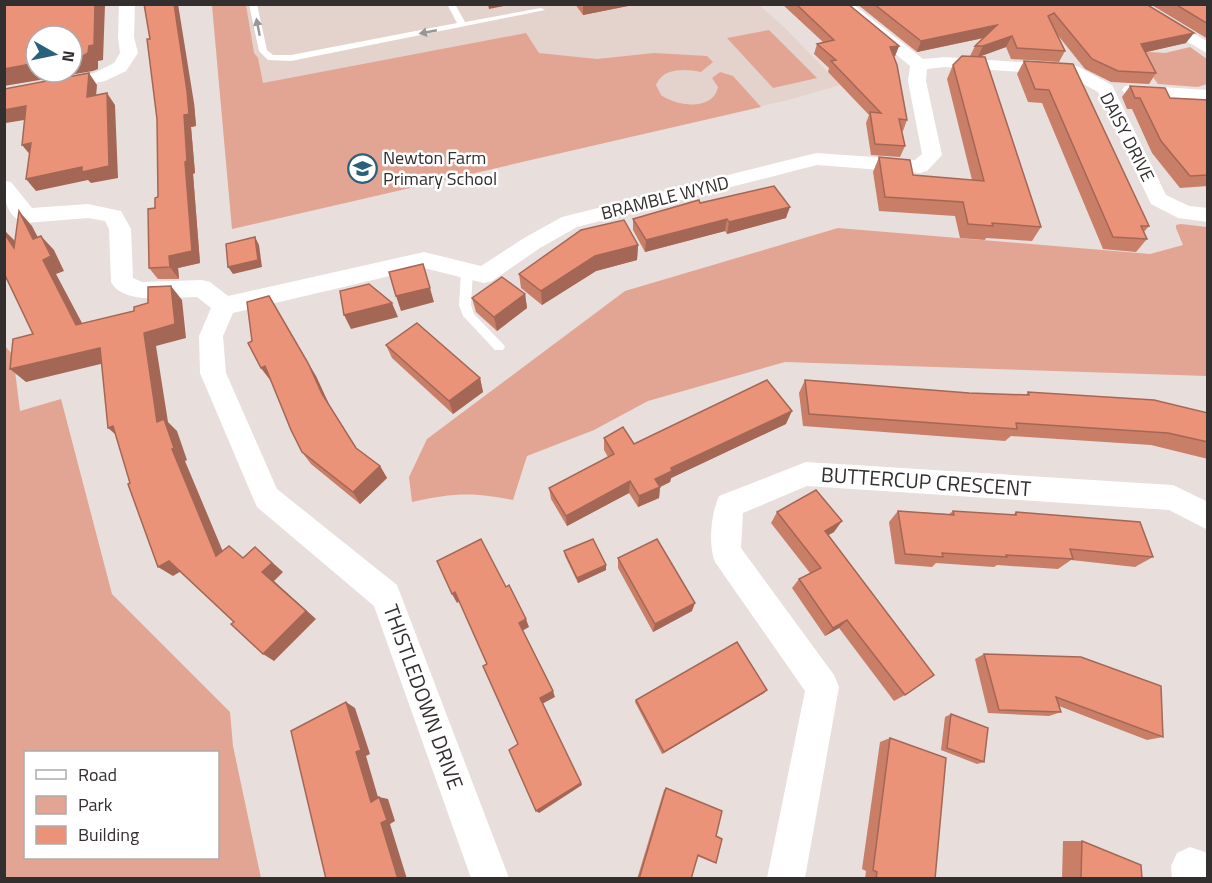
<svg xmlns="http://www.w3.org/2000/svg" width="1212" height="883" viewBox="0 0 1212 883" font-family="'Titillium Web',sans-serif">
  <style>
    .built { fill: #e4d2cc }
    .green { fill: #e2a593; fill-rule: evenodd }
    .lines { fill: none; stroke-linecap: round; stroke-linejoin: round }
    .lane { fill: #fff; fill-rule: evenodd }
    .street { fill: #fff; fill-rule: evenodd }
    .wall { fill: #c97e68 }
    .shaded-wall { fill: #a46755 }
    .building { fill: #ea9379; stroke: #a46755; stroke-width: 1.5 }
    .oneway { fill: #999796 }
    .labels { text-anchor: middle; stroke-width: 5; stroke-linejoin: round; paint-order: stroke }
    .far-street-label { font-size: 18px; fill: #332f2e; stroke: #fff }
    .far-poi-label { font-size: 18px; fill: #332f2e; stroke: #fff; text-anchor: start }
    .street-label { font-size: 21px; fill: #332f2e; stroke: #fff }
  </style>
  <rect width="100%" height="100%" fill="#e8dedb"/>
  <!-- built -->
  <polygon class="built" points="212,5 759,5 784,27 840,85 788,100 232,229"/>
  <!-- green -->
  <g class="green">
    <path d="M212 5H246L254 53 258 58 263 83 526 33 539 53 597 59 654 53 707 56 713 62 701 72C686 69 663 67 656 85L661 95C676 106 713 112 718 87L712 78 720 72 733 76 761 107 232 229Z"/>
    <polygon points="769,30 817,78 773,88 727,38"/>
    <polygon points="1190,47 1207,59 1207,84 1198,87 1158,84 1134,51 1165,53"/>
    <path d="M1181 224 1207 227V376L785 362 648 401 594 430 527 456 513 500C473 492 452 493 412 502L409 477 427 439 625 291 838 228 1150 254 1183 245 1176 228V225Z"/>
    <path d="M4 345 13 355 20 411 61 399 112 594 230 712 233 746 261 878H5ZM26 752H218V858H26Z"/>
  </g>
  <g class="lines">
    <!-- lane -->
    <g class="lane">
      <polygon points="249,4 257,4 267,50 273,55 291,55 457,23 447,4 455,4 465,22 541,8 545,10 291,61 268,60 259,51"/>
      <polygon points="467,267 473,271 471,305 474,314 503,344 505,347 503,350 495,350 463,316 459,305 461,271"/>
    </g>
    <!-- street -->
    <g class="street">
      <polygon points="119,4 135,4 134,37 138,53 126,71 105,81 4,100 4,89 94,73 114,63 120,53 118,37"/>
      <path d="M835 4H853L923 59 945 57 1077 66 1112 85 1166 195 1189 206 1208 208V222L1178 218 1151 204 1098 92 1067 75 945 67 927 69 926 81 942 155 927 171 920 173 817 165 805 168 577 227 540 248 492 281 484 283 424 268 233 313 223 336 226 373 277 489 397 585 509 878H471L374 606 257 507 253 498 200 373 199 336 211 308 197 297C174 297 124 306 111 282L109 229 105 221 88 218 26 223C6 218 4 198 4 181L11 182 32 208 88 204 121 211 131 229 133 278 142 282 202 280 210 282 228 296 424 252 481 266 524 238 562 217 804 156 817 153 915 160 922 154 908 81 910 66Z"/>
      <polygon points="1125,4 1145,4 1208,42 1208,54"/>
      <polygon points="1131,85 1208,90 1208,100 1125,94 1122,90 1125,86"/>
      <path d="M806 462 1173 485 1208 502V530L1169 510 807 486 743 513 741 548 834 675 839 687 805 878H767L805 691 715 562C708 545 711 513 719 496Z"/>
      <polygon points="1190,847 1208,853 1208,878 1172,878 1171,866 1177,853"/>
    </g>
  </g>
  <!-- wall -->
  <g class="wall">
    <polygon points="575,4 638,4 583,15"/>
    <polygon points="782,4 848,4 899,46 895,56 894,57 907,120 903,131 902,131 905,146 900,157 871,155 866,123 869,115 828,72 829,68 814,54 817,44 823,42"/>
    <polygon points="857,4 1146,4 1186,43 1145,52 1156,73 1149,84 1111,82 1085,69 1056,33 1065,51 1059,62 1011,59 1006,47 979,57 1041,227 1032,241 986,238 985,240 960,238 955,216 879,211 873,172 879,157 913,175 972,180 947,79 953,65 970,56 975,46 984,38 917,52"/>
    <polygon points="1150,4 1208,4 1208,39"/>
    <polygon points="150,39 194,103 196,126 191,127 195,173 193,174 200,263 178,268 179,279 158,279 149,268 155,208 158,197 157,119"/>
    <polygon points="1024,61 1073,64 1149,226 1144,232 1147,239 1136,252 1103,249 1042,103 1028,102 1017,74"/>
    <polygon points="1130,86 1170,98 1208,100 1208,186 1180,188 1152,153 1132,109 1127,109 1122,97"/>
    <polygon points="700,203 786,218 727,234 725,231 645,252 633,230 633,219"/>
    <polygon points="638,245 637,260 596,271 542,305 521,288 519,274"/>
    <polygon points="525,294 527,308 497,331 476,312 472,298"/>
    <polygon points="386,345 480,378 483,392 453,414 392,358"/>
    <polygon points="261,368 316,376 330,406 356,448 380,466 387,478 360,504 311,464 302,452 271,381"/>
    <polygon points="805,380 969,393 1026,395 1028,392 1208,413 1208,459 1151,445 1011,436 1005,441 803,426 799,393"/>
    <polygon points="786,424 671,478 670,482 660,487 659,498 638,507 629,493 567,526 551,499 549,488 608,457 604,450 604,438 634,444"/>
    <polygon points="898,511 949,514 953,511 1013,515 1016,512 1153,557 1135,567 1071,560 1058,569 997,565 994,567 936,563 932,567 895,564 889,522"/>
    <polygon points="777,512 834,532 828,535 905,695 894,701 839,628 825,636 792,588 799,579 810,573 771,523"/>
    <polygon points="564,551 606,570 578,583 565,556"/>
    <polygon points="618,558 692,611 653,632 618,568"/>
    <polygon points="984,654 1163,737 1147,740 1059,706 1061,712 1049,716 988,713 975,659"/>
    <polygon points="764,693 662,754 635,702 636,700"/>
    <polygon points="951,714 984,762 977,764 941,750 945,717"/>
    <polygon points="890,738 935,879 865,879 866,871 862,869 880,742"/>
    <polygon points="666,788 716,836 716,863 712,862 697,856 691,879 637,879 664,790"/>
    <polygon points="1063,841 1082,841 1142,879 1062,879"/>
  </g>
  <!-- shaded-wall -->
  <g class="shaded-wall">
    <polygon points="95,4 105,5 103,60 98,61 98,69 93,71 4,86 4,69 36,63 36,72 72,72 72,58"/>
    <polygon points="174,4 178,4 194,103 196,126 191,127 195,173 193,174 200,263 178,268 179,279 170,267 169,256 185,162"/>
    <polygon points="488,4 514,4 489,9"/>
    <polygon points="583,4 638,4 583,15"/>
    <polygon points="997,25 992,36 917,52 921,41"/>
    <polygon points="1194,33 1186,43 1134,55 1141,44"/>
    <polygon points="1012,36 1006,47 978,57 983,46"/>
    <polygon points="899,46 895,56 886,58 890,47"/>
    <polygon points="89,73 97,85 95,109 87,97"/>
    <polygon points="107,93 115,105 118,178 91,183 88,180 36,191 26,179 82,167"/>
    <polygon points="26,106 36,118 6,123 4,121 4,110"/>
    <polygon points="31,143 32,157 22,145"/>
    <polygon points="790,207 786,218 727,234 729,222"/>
    <polygon points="19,211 32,226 46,253 33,239"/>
    <polygon points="727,219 725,231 645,252 646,240"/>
    <polygon points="4,230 14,240 28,262 14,248 4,233"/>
    <polygon points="41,236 54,250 64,271 56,274 90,338 76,325 43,260"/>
    <polygon points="255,237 259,245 262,267 233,274 228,267"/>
    <polygon points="638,245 637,260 596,271 542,305 541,291 595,256"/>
    <polygon points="423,264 434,302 401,311 396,296"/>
    <polygon points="171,286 182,300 186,338 156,346 168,422 177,431 187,460 185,461 229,566 216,556 172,449 157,422 144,333"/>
    <polygon points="525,294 527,308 497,331 494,317"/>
    <polygon points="392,303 398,317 351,329 344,315"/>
    <polygon points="278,311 316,376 330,407 322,394"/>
    <polygon points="100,348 113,361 26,382 10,369"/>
    <polygon points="265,366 275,379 271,381 261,368"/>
    <polygon points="480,378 483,392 453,414 449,401"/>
    <polygon points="792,411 786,424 671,478 670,482 660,487 659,498 638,507 639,496 655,479 671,468"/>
    <polygon points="113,426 122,440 108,428"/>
    <polygon points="380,466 387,478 360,504 353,492"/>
    <polygon points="630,481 629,493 567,526 566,516"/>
    <polygon points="842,521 834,532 818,541 825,531"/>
    <polygon points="255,547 283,572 274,581 316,619 274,661 263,654 262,572"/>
    <polygon points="169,561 183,570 173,576 158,567"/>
    <polygon points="606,565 606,570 578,583 577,578"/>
    <polygon points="455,592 460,601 457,603 452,594"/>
    <polygon points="695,603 692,611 653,632 655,624"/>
    <polygon points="526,619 529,627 522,631 519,623"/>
    <polygon points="847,620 839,628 825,636 833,628"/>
    <polygon points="767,690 764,693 662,754 664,752"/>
    <polygon points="553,691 555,697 542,704 540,698"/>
    <polygon points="346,702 355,708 370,754 366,756 380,804 371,802 356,752"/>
    <polygon points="581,783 582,785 539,813 536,811"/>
    <polygon points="379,797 388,799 395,821 390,824 407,879 398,879 381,823"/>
  </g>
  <!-- building -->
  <g class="building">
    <polygon points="10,4 95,4 94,45 89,46 88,53 83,56 72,58 72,36 36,36 36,63 4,69 4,5"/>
    <polygon points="144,4 174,4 187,91 189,114 184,115 187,161 185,162 192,251 169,256 170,267 149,268 148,209 155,208 155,198 158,197 157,119 147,39 150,39"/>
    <polygon points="796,4 848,4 899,46 890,47 897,65 907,120 899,119 905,146 875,144 870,112 881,113 831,61 836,60 817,44 834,40"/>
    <polygon points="874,4 1146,4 1194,33 1141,44 1156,73 1118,71 1092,59 1054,13 1048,16 1065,51 1017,48 1012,36 983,46 975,46 997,25 921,41"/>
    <polygon points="1175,4 1208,4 1208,24"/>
    <polygon points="962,56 985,57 1041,227 992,223 993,226 968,224 963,202 885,197 879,157 910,160 913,175 984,181 953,65"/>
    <polygon points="1024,61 1073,64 1149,226 1141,226 1147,239 1113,237 1049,90 1035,89"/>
    <polygon points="89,73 87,97 107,93 109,166 82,172 82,167 26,179 31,143 22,145 26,106 4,110 4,89"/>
    <polygon points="1130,86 1165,88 1170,98 1208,100 1208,175 1190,176 1161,141 1140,98 1135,98"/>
    <polygon points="774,186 790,207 729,222 727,219 646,240 633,219 699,200 700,203"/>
    <polygon points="19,211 33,239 41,236 51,256 43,260 76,325 134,311 134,307 148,303 148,287 171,286 175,324 144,333 157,422 164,419 174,448 172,449 216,556 229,546 243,558 255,547 272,563 262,572 306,611 263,654 231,624 234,622 169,561 158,567 128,484 130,483 113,426 108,428 100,348 10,369 13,339 33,334 4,273 4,233 14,248"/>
    <polygon points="624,220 638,245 595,256 541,291 519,274 581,230"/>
    <polygon points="255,237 258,260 228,267 226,244"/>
    <polygon points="423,264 430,288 396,296 389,272"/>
    <polygon points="502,277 525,294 494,317 472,298"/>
    <polygon points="369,284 392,303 344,315 340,291"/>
    <polygon points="269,296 308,363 322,394 356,448 380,466 353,492 302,452 291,430 265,366 261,368 248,343 252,341 247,302"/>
    <polygon points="417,323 480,378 449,401 386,345"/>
    <polygon points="767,380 792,411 671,468 672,471 655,479 660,487 639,496 630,481 566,516 549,488 614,454 604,438 623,427 634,444"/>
    <polygon points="805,380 969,393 1029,395 1028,392 1154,400 1208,413 1208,442 1168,433 1016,423 1017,429 809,414"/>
    <polygon points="816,490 842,521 825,531 934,675 905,695 847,620 833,628 799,579 821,568 777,512"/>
    <polygon points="898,511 954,515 953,511 1016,515 1016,512 1140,522 1153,557 1070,549 1073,559 1006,555 1007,557 942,553 943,557 905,554"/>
    <polygon points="481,539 506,587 509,585 526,619 519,623 553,691 540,698 581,783 536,811 509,750 518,744 483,666 487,664 455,592 452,594 437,561"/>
    <polygon points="593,539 606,565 577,578 564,551"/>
    <polygon points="657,539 695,603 655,624 618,558"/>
    <polygon points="737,642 767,690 664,752 636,700"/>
    <polygon points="984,654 1081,657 1161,686 1163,737 1056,697 1061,712 999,710"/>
    <polygon points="346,702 361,750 356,752 371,802 379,797 387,820 381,823 398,879 326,879 291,731"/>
    <polygon points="951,714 988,728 984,762 947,748"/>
    <polygon points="890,738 946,758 935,879 876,879 877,872 873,870"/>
    <polygon points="666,788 722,811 716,836 722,839 716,863 698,855 691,879 639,879"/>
    <polygon points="1082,841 1141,865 1142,879 1081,879"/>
  </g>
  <!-- one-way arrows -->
  <defs><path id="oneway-solid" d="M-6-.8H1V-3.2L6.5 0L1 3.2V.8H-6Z" transform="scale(1.5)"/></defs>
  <g class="oneway">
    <use href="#oneway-solid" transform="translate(258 27) rotate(-101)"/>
    <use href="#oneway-solid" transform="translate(428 32) rotate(169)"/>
  </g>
  <!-- icons -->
  <defs>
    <symbol id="school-ring" viewBox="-11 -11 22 22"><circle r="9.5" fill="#fff" stroke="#29607b" stroke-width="1.5"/><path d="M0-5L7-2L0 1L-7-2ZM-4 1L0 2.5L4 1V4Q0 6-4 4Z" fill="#29607b"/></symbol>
  </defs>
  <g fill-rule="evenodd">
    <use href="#school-ring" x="346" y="152" width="33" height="33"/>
  </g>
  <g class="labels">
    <!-- far-street labels -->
    <g class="far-street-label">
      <text transform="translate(1127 137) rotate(63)" y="6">DAISY DRIVE</text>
      <text transform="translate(665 198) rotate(-14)" y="6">BRAMBLE WYND</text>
    </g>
    <!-- far-poi labels -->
    <g class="far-poi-label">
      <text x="383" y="164">Newton Farm<tspan x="383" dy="21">Primary School</tspan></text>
    </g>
    <!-- street labels -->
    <g class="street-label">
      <text transform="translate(926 482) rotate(4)" y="7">BUTTERCUP CRESCENT</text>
      <text transform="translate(423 697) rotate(70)" y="7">THISTLEDOWN DRIVE</text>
    </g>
  </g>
  <!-- border -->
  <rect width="1212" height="883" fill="none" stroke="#332f2e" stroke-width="12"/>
  <!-- legend -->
  <rect x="24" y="751" width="195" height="108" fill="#ffffff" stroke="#adacab" stroke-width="1.5"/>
  <rect x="36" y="770" width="30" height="9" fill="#ffffff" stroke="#adacab" stroke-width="1.5"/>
  <text x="78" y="781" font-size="18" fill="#332f2e">Road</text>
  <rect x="36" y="796" width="30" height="18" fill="#e2a593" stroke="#adacab" stroke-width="1.5"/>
  <text x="78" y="811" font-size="18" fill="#332f2e">Park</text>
  <rect x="36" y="826" width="30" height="18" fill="#ea9379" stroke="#adacab" stroke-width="1.5"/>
  <text x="78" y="841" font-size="18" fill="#332f2e">Building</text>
  <!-- north arrow -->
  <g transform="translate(54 54) rotate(99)"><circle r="28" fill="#ffffff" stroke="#adacab" stroke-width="1.5"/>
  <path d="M0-4.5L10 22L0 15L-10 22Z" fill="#29607b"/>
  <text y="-9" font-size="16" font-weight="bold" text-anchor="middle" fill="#332f2e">N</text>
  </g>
</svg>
